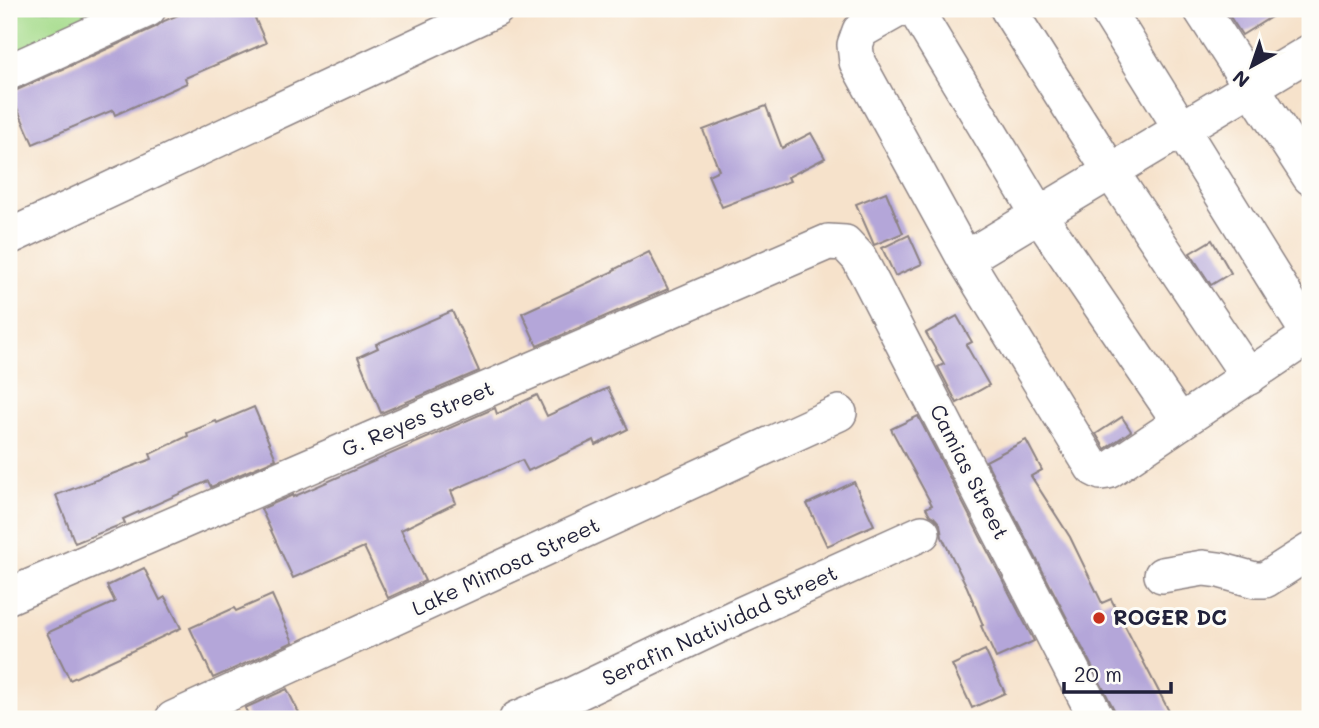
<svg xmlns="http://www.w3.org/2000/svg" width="1319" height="728" viewBox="0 0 1319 728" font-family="Mali,sans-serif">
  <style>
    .green { fill: #a6dc8c; stroke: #647f64; stroke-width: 2 }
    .building { fill: #b4a6d9 }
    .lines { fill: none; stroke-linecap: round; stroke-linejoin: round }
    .minor-casing { stroke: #8c8283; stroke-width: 38 }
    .minor { stroke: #fff; stroke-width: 35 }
    .poi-dot { fill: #c8321e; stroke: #fdfcf7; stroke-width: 2.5 }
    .labels { text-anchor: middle; stroke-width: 6; stroke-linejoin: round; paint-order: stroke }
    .street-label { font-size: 21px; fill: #22223b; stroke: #fdfcf7 }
    .poi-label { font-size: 21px; font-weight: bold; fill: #22223b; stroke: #fdfcf7; text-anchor: start }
  </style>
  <rect width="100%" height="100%" fill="#fdfcf7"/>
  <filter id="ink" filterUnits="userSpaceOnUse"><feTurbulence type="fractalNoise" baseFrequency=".0143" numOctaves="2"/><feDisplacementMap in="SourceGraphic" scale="14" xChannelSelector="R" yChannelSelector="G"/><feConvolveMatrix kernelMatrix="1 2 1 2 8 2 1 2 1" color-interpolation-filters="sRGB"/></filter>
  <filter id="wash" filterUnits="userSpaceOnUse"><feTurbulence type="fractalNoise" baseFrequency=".00686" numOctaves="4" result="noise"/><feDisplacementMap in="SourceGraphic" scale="28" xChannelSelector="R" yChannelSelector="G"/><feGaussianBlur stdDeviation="1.57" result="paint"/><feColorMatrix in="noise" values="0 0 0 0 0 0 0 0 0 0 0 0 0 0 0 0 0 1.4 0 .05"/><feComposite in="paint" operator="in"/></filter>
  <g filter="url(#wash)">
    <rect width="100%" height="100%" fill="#f6e2cb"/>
    <!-- green -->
    <polygon class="green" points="9,9 118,9 9,57"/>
    <g id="blocks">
      <!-- building -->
      <g class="building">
        <polygon points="192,9 251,9 266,43 185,78 187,83 115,115 113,110 33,144 10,92 17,90 156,27 164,21"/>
        <polygon points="1225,9 1284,9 1242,35"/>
        <polygon points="766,106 782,148 811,133 825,158 788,177 790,181 722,207 708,175 719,170 703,130"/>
        <polygon points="886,192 903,233 874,245 856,204"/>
        <polygon points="909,235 922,264 895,276 882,248"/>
        <polygon points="1212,240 1231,273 1211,285 1190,253"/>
        <polygon points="649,252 668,289 537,346 522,313 616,270 615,269"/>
        <polygon points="452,311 479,371 381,413 358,357 378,348 376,344"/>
        <polygon points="957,316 972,342 966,345 989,385 957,403 938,367 944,364 926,333"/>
        <polygon points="608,388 628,429 596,445 594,440 528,471 522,460 451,491 456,503 401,530 425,581 388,598 364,547 293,578 261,509 293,495 293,497 495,408 497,414 537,395 547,416"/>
        <polygon points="254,407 276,459 211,487 208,481 123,519 125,523 75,543 56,495 152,459 150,454 188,436 187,433 216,421 217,423"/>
        <polygon points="918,416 1034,641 996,658 981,626 983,625 967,587 942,537 940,524 934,517 930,515 926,508 932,505 891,429"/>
        <polygon points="1122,417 1131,431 1105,449 1096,434"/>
        <polygon points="1026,440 1042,470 1031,476 1070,537 1102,603 1111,599 1173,719 1119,719 986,461"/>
        <polygon points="854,482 874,525 827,546 807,504"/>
        <polygon points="144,568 160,600 165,597 181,628 70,680 47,633 115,602 107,586"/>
        <polygon points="272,595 293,642 213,678 190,628 234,608 236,611"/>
        <polygon points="985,650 1005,693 972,708 952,665"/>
        <polygon points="287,689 302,719 250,719 245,708"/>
      </g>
    </g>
  </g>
  <g filter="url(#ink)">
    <use href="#blocks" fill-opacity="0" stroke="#8c8283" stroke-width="2"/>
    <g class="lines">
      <defs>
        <g id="minor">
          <polyline points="899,9 860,31 855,45 857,62 965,259 1093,468 1101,472 1108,471 1310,335"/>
          <polyline points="915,9 1039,215 1180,422"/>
          <polyline points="1008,9 1111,172 1249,377"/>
          <polyline points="1107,9 1310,336"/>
          <polyline points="1201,9 1310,177"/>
          <polyline points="9,72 148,9"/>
          <polyline points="9,237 496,9"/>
          <polyline points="965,259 1310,52"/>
          <polyline points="1162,575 1203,568 1219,570 1255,580 1265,580 1310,551"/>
          <polyline points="9,596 828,242 845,243 859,258 1097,719"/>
          <polyline points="173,719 839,413"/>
          <polyline points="517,719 570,696 736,617 922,533"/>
        </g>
      </defs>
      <!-- minor casing -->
      <use href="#minor" class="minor-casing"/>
      <!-- minor -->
      <use href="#minor" class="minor"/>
    </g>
  </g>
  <!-- markers -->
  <circle class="poi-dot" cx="1099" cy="618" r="7"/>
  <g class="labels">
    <!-- street labels -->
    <g class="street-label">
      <text transform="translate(418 419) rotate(-23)" y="7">G. Reyes Street</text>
      <text transform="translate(969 472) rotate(63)" y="7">Camias Street</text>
      <text transform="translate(506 567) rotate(-25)" y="7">Lake Mimosa Street</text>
      <text transform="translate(720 626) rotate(-25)" y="7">Serafin Natividad Street</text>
    </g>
    <!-- poi labels -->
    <g class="poi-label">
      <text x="1113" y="625">ROGER DC</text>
    </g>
  </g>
  <!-- margin -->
  <rect width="1319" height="728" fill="none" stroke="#fdfcf7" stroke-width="35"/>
  <!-- north arrow -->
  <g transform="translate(1252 66) rotate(220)" stroke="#fdfcf7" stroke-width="5" paint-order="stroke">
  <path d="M0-5L12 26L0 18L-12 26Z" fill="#22223b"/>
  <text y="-10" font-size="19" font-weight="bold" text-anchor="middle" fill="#22223b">N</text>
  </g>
  <!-- scale -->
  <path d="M1064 682v10h107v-10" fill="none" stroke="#22223b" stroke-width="3.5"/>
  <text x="1074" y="682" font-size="21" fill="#22223b" stroke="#fdfcf7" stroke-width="5" paint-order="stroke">20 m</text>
</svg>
